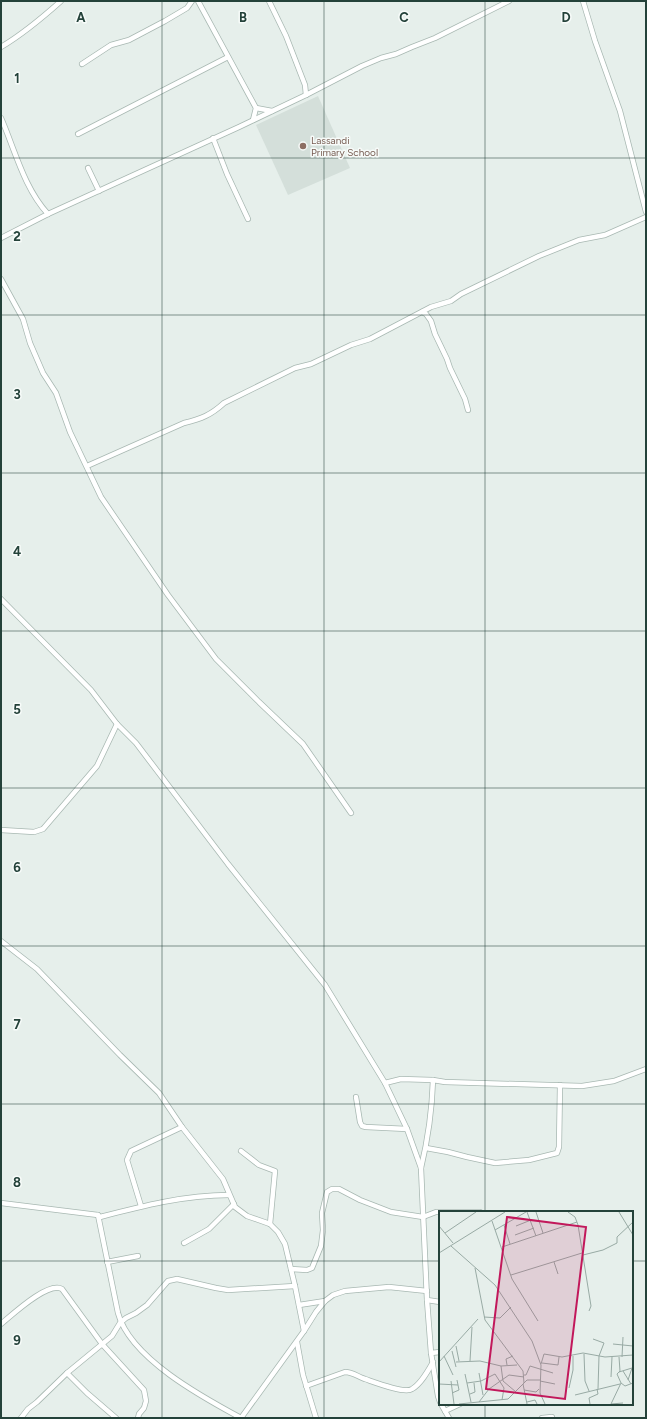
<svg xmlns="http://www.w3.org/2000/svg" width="647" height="1419" viewBox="0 0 647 1419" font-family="Figtree,sans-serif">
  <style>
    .built { fill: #d4dfda }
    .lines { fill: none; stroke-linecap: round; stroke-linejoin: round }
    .minor-casing { stroke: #a8b8b2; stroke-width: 6 }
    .minor { stroke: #fff; stroke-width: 4.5 }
    .grid { fill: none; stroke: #24423a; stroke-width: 1; stroke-opacity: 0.55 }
    .education-dot { fill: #8d6e63; stroke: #f7fbf9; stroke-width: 1.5 }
    .labels { text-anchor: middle; stroke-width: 3; stroke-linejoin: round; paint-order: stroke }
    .education-label { font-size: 10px; fill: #785e54; stroke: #f7fbf9; text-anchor: start }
    .inset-road { fill: none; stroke: #98aaa4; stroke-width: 1 }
    .view { fill: #c2185b; fill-opacity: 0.15; stroke: #c2185b; stroke-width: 2 }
    .inset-edge { fill: none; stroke: #24423a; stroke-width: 2 }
    .grid-label { font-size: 13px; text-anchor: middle; font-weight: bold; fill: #24423a; stroke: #f7fbf9; stroke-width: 3; stroke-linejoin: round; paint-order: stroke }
  </style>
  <rect width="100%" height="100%" fill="#e6efeb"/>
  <!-- built -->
  <polygon class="built" points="318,96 350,168 288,195 256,125"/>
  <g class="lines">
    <defs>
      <g id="minor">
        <polyline points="198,1 256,108 253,120"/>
        <polyline points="269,1 286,36 305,85 306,95"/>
        <polyline points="583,1 595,41 620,111 646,212"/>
        <path d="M1 47C23 34 42 18 61 1"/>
        <polyline points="82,64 111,45 129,40 165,21 187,8 192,1"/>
        <polyline points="256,108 272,111"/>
        <path d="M1 118C15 150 24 188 48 214"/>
        <polyline points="78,134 228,57"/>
        <polyline points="213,138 227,174 248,219"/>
        <polyline points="88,168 99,191"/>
        <polyline points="1,238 48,214 239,127 306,95 362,66 381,58 396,54 412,47 435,38 509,1"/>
        <polyline points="1,279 23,319 30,343 43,373 56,393 70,432 101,497 168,595 216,659 259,702 303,744 351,813"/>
        <polyline points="422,312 426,314 431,321 435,334 447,359 450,368 465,399 468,410"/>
        <path d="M87 466 184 423C201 419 211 415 224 403L295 368 311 364 351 345 370 339 431 307 451 301 461 294 539 256 579 240 605 235 646 217"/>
        <polyline points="1,599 91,690 117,724 136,743 228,864 325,985 385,1083 407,1129 421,1168 427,1300 431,1353 438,1396 440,1402"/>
        <polyline points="1,830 34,832 43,829 97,766 117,724"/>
        <polyline points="1,941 37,969 120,1055 159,1093 182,1127 223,1179 235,1207 247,1216 270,1224 278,1232 285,1244 295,1286 304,1331"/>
        <polyline points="385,1083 401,1079 433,1080"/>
        <polyline points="356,1097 360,1122 362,1126 366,1127 407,1129"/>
        <polyline points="426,1148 448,1152 467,1157 495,1163 529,1160 557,1153 559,1147 560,1085"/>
        <polyline points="241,1151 259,1165 275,1171 270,1224"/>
        <path d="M421 1168C428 1139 432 1110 433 1080L445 1082 582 1086 614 1081 646 1069"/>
        <path d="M1 1203 98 1215 100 1217C142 1206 185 1195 229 1195"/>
        <polyline points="141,1206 127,1160 131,1151 182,1127"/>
        <path d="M98 1215 118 1313C130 1358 202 1397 241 1418"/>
        <polyline points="184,1243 209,1229 234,1204"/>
        <polyline points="107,1262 138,1256"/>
        <polyline points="291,1269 307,1270 312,1268 321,1246 323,1230 322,1213 327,1192 332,1189 339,1189 360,1200 391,1212 423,1217 436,1212 480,1212"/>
        <polyline points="427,1300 440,1302"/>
        <polyline points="299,1305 325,1301"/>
        <path d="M1 1324C12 1315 48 1281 62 1289L102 1344 144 1390 146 1401 144 1408 139 1414 138 1418"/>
        <polyline points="297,1342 303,1375 316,1418"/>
        <polyline points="431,1353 440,1352"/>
        <polyline points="67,1373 87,1393 116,1418"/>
        <path d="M306 1386 345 1372C353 1372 358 1377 365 1379 374 1382 405 1394 412 1389 421 1384 428 1371 433 1362"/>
        <polyline points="441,1404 449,1418"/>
        <polyline points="445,1411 460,1404"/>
        <polyline points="21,1418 28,1409 37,1402 67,1373 112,1336 120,1323 126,1318 136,1313 147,1305 168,1281 177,1279 216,1288 228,1290 295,1286"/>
        <polyline points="241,1418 304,1331 316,1312 325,1301 333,1295 345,1291 389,1287 427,1291"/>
        <polyline points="542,1418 552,1417"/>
      </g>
    </defs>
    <!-- minor casing -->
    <use href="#minor" class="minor-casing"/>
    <!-- minor -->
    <use href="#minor" class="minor"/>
  </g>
  <!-- grid -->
  <path class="grid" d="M162 1V1418M324 1V1418M485 1V1212M1 158H646M1 315H646M1 473H646M1 631H646M1 788H646M1 946H646M1 1104H646M1 1261H440M632 1261H646M485 1404V1418"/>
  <!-- markers -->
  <circle class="education-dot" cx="303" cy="146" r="4"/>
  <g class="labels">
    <!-- education labels -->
    <g class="education-label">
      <text x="311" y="144">Lassandi<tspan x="311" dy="12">Primary School</tspan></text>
    </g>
  </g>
  <!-- overview -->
  <g transform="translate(439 1211)">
    <rect width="194" height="194" fill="#e6efeb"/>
    <path class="inset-road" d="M88 1 97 25M97 1 104 22M129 1 136 6 139 14 152 95 150 100M180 1 194 24M53 10 73 68 99 110M65 14 71 33M0 15 14 32M77 15 92 9M56 19 87 1M6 22 37 1M76 24 95 17M12 35 56 74 93 130 102 154 101 182 106 193M63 36 138 11M0 42 66 1M144 44 164 39 178 32V26L194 11M115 51 119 63M36 57 46 109 84 160 85 172M72 64 143 42M45 106 61 107 72 96M154 128 165 132 160 145M174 133 194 135M17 135 20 150M13 140 17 156M145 143 146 170 150 180M5 145 14 164M183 146 184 126M31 150 33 116M0 151 39 108M17 151 41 150 62 155 78 154M103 152 119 154 120 146M102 153 105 143 123 146 144 142 166 146 194 144M68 154 67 148 74 145M62 155 64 170 77 181M184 160 192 173M180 161 193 157 189 169M40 162 44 184M26 163 32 191M85 164H87L91 155 114 162M172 166 173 146M12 170 15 193M101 170 116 173M28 172 42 170 56 163 65 177 63 189M182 172 186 175 194 172M0 173 19 174M84 173 88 193M130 177 134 159V145M159 178 160 145M85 179 97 181 100 178M13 182 20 179 18 169M31 183 36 181 35 172M136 184 181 173M40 191 50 178 70 164 85 166M88 191 96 189 98 193M20 193 69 188 88 169H101M151 193 150 187 159 183 158 178M172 193 182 172 178 163 181 160 180 146M172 193 184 192"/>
    <path class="view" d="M68 6 147 16 126 188 47 178Z"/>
    <rect width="194" height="194" class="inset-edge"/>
  </g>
  <g class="grid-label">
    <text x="81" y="22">A</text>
    <text x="243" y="22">B</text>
    <text x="404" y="22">C</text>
    <text x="566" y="22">D</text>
    <text x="17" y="83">1</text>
    <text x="17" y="241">2</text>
    <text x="17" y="399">3</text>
    <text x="17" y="556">4</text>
    <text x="17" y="714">5</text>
    <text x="17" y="872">6</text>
    <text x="17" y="1029">7</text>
    <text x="17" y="1187">8</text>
    <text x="17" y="1345">9</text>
  </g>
  <!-- border -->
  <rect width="647" height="1419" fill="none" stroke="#24423a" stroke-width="4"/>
</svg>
